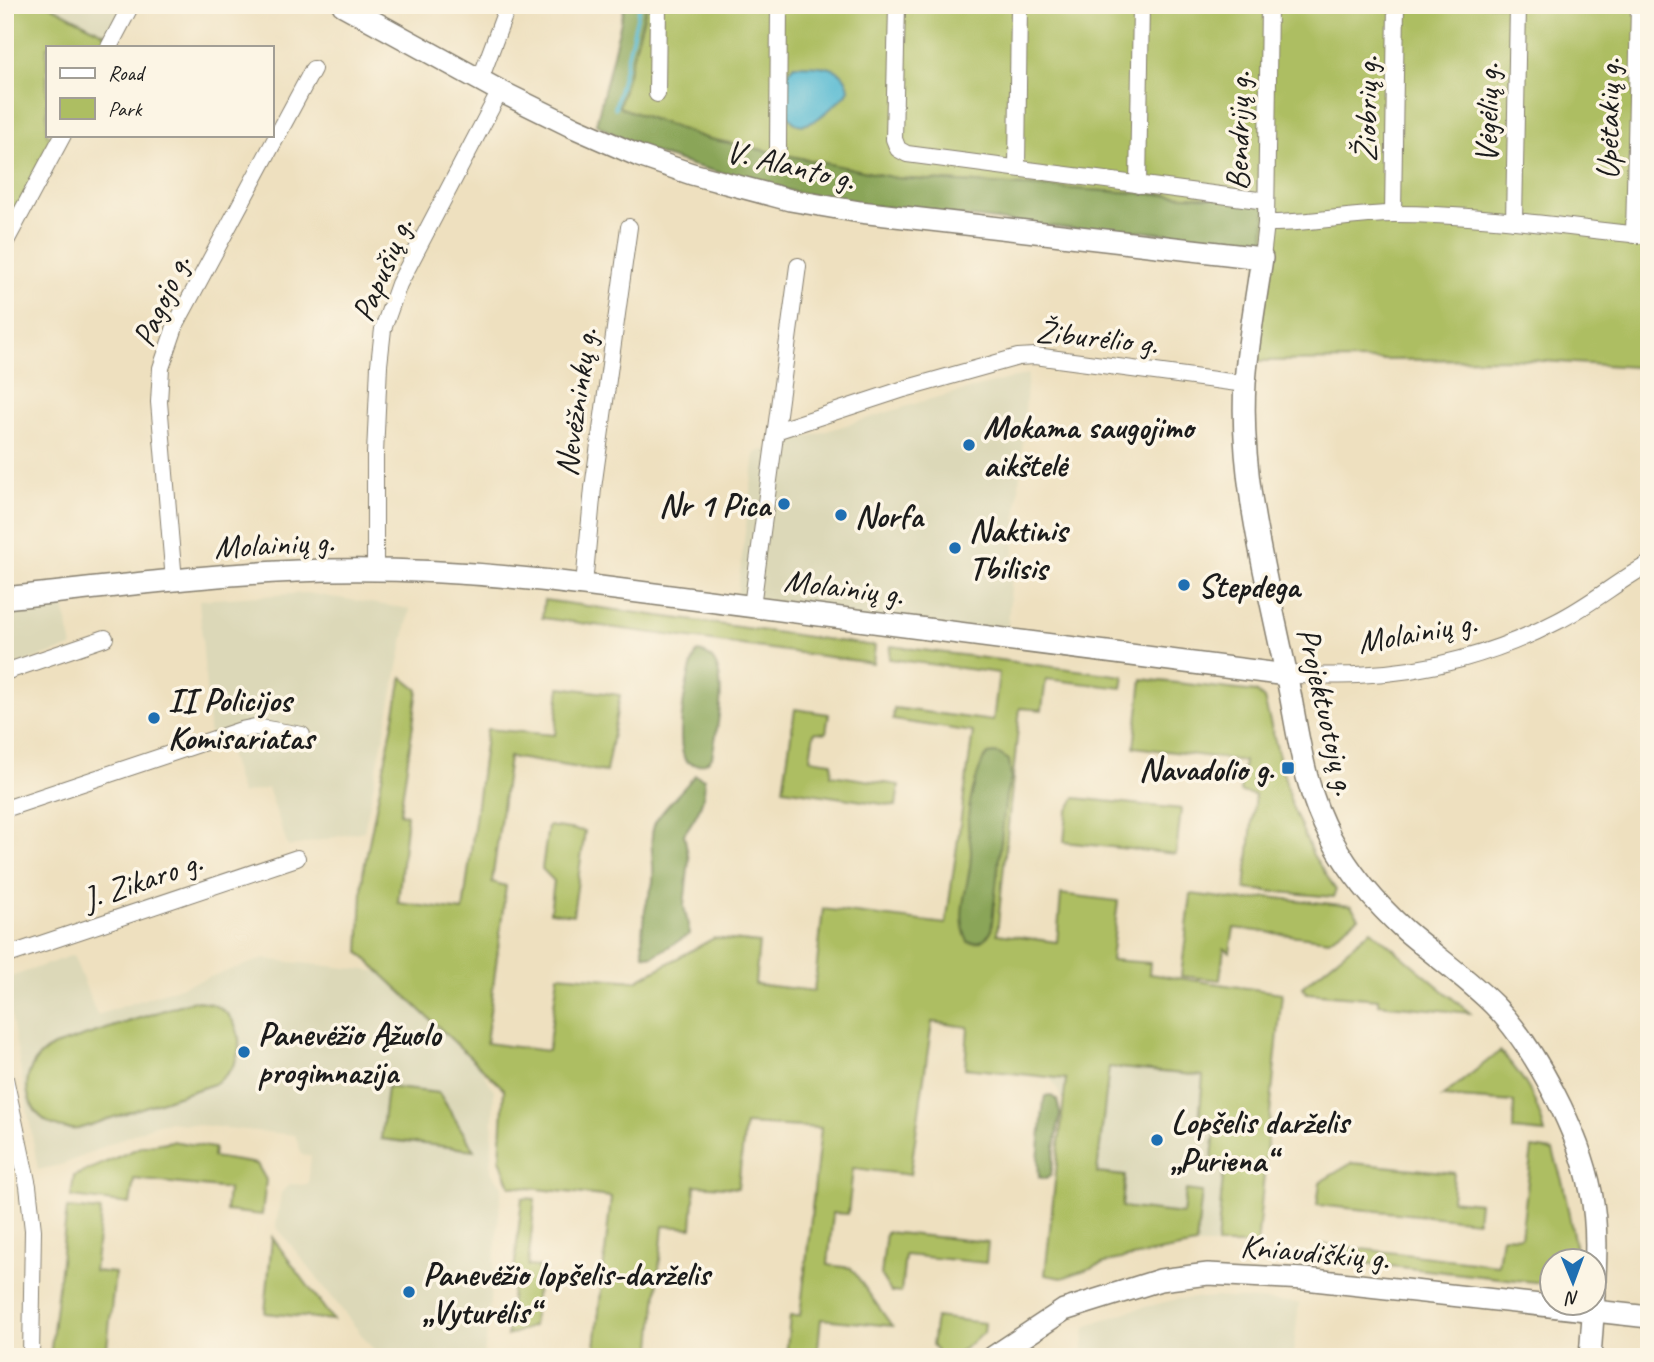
<svg xmlns="http://www.w3.org/2000/svg" width="1654" height="1362" viewBox="0 0 1654 1362" font-family="Caveat,sans-serif">
  <style>
    .built { fill: #dcd8b8 }
    .green { fill: #adbe62; stroke: #646d3f; stroke-width: 2 }
    .forest { fill: #8aa558; stroke: #53603a; stroke-width: 2 }
    .water { fill: #55bad3; stroke: #386b78; stroke-width: 2 }
    .lines { fill: none; stroke-linecap: round; stroke-linejoin: round }
    .stream { stroke: #55bad3; stroke-width: 3.5 }
    .street-casing { stroke: #857e6e; stroke-width: 18 }
    .secondary-casing { stroke: #857e6e; stroke-width: 24 }
    .street { stroke: #fff; stroke-width: 16 }
    .secondary { stroke: #fff; stroke-width: 21 }
    .poi-dot { fill: #1f6fb2; stroke: #fcf5e5; stroke-width: 2.5 }
    .labels { text-anchor: middle; stroke-width: 7; stroke-linejoin: round; paint-order: stroke }
    .street-label { font-size: 33px; fill: #1c1c1c; stroke: #fcf5e5 }
    .poi-label { font-size: 33px; font-weight: bold; fill: #1c1c1c; stroke: #fcf5e5; text-anchor: start }
  </style>
  <rect width="100%" height="100%" fill="#fcf5e5"/>
  <filter id="ink" filterUnits="userSpaceOnUse"><feTurbulence type="fractalNoise" baseFrequency=".0143" numOctaves="2"/><feDisplacementMap in="SourceGraphic" scale="14" xChannelSelector="R" yChannelSelector="G"/><feConvolveMatrix kernelMatrix="1 2 1 2 8 2 1 2 1" color-interpolation-filters="sRGB"/></filter>
  <filter id="wash" filterUnits="userSpaceOnUse"><feTurbulence type="fractalNoise" baseFrequency=".00686" numOctaves="4" result="noise"/><feDisplacementMap in="SourceGraphic" scale="28" xChannelSelector="R" yChannelSelector="G"/><feGaussianBlur stdDeviation="1.57" result="paint"/><feColorMatrix in="noise" values="0 0 0 0 0 0 0 0 0 0 0 0 0 0 0 0 0 1.4 0 .05"/><feComposite in="paint" operator="in"/></filter>
  <g filter="url(#wash)">
    <rect width="100%" height="100%" fill="#eee0bf"/>
    <!-- built -->
    <g class="built">
      <polygon points="49,5 124,5 109,36"/>
      <polygon points="1028,374 1007,638 736,604 755,453 927,400"/>
      <polygon points="306,593 410,609 364,831 288,847 268,788 241,794 225,740 210,740 199,600"/>
      <polygon points="63,601 72,647 5,668 5,606"/>
      <polygon points="73,955 97,1015 263,959 422,976 494,1090 491,1172 502,1186 484,1357 379,1357 276,1226 281,1193 289,1184 308,1185 311,1156 302,1155 295,1135 168,1122 154,1125 64,1164 38,1170 5,979"/>
      <polygon points="1035,1051 1238,1058 1221,1245 1196,1245 1111,1261 1062,1278 1045,1275 1064,1102"/>
      <polygon points="1216,1297 1299,1303 1293,1357 1082,1357 1085,1327 1129,1311 1178,1299"/>
    </g>
    <!-- green -->
    <g class="green">
      <polygon points="5,5 49,5 109,36 103,47 47,47 47,135 57,135 5,232"/>
      <polygon points="647,5 1649,5 1649,368 1512,359 1247,361 1266,201 896,178 705,138 618,107"/>
      <polygon points="544,600 875,646 873,663 542,618"/>
      <polygon points="891,646 1124,676 1122,688 1046,679 1042,710 1020,708 997,934 1057,942 1061,894 1118,901 1111,960 1150,963 1149,974 1282,993 1257,1245 1217,1245 1224,1165 1211,1164 1216,1125 1199,1122 1203,1076 1109,1067 1097,1173 1125,1176 1122,1207 1183,1214 1186,1190 1202,1192 1196,1245 1111,1261 1062,1278 1045,1275 1066,1079 965,1068 968,1027 932,1022 910,1175 853,1168 848,1214 833,1213 828,1265 851,1268 892,1326 821,1319 817,1357 786,1357 790,1316 800,1316 821,1128 745,1124 738,1188 695,1185 692,1228 663,1226 651,1357 594,1357 611,1197 510,1186 500,1159 504,1089 359,952 363,873 402,677 418,690 400,813 407,815 398,903 463,911 487,729 555,735 560,687 620,695 606,772 509,757 492,882 506,886 486,1043 548,1051 558,975 636,981 714,938 759,943 755,984 814,991 823,909 946,924 973,732 893,720 894,708 993,721 999,673 889,659"/>
      <polygon points="1142,679 1256,692 1264,699 1292,806 1313,855 1336,890 1333,897 1245,889 1255,795 1240,792 1244,761 1134,747"/>
      <polygon points="795,709 829,714 826,733 814,732 810,759 832,762 831,775 899,785 896,806 783,789"/>
      <polygon points="1075,798 1181,809 1176,854 1064,842 1067,812"/>
      <polygon points="548,826 585,831 573,915 550,912 554,881 542,869"/>
      <polygon points="1191,894 1246,901 1267,897 1351,906 1359,917 1329,940 1234,928 1230,952 1224,948 1220,980 1181,976"/>
      <polygon points="1371,930 1470,1013 1378,1004 1378,999 1307,993 1302,987"/>
      <path d="M192 1001C242 1000 257 1059 214 1084L78 1129C26 1133 7 1069 54 1046Z"/>
      <path d="M1500 1051C1525 1078 1536 1097 1545 1133L1513 1130 1514 1102 1442 1097Z"/>
      <polygon points="387,1087 439,1093 474,1150 381,1139"/>
      <polygon points="172,1141 214,1148 213,1157 257,1164 266,1180 262,1215 226,1211 228,1189 134,1179 130,1204 71,1197 74,1176 143,1146"/>
      <polygon points="1532,1148 1553,1151 1563,1184 1576,1250 1576,1260 1552,1260 1552,1284 1319,1258 1320,1244 1498,1265 1502,1236 1521,1237"/>
      <polygon points="1352,1163 1454,1173 1452,1200 1479,1203 1477,1221 1317,1205 1320,1182"/>
      <polygon points="522,1198 535,1199 528,1266 539,1267 533,1326 507,1336"/>
      <polygon points="67,1208 101,1211 94,1271 115,1273 106,1357 50,1357"/>
      <polygon points="886,1232 988,1242 986,1263 905,1255 901,1293 891,1292 881,1276"/>
      <polygon points="272,1237 333,1320 265,1313"/>
      <polygon points="936,1317 985,1323 984,1333 953,1357 941,1357 932,1345"/>
    </g>
    <!-- forest -->
    <g class="forest">
      <path d="M625 5H647L619 107 705 138 896 178 1266 201 1264 245C1226 250 1213 240 1178 235 1149 231 1121 230 1091 231L855 204 794 192 691 165 637 147 596 124Z"/>
      <path d="M697 652C736 654 716 733 712 757 705 766 694 767 685 760 675 737 686 674 697 652Z"/>
      <path d="M994 753 999 754 1009 760 1011 778 1006 795 991 932C985 940 979 944 968 942 953 911 972 883 971 851 971 842 968 833 968 824 968 802 975 781 983 760L988 754Z"/>
      <path d="M695 775 704 779C707 800 696 817 684 834L689 860 684 906 690 934 653 956 644 955C640 937 643 918 647 901 649 894 653 887 653 880 655 862 648 842 654 825 658 813 686 787 695 775Z"/>
      <polygon points="1049,1095 1057,1099 1060,1114 1051,1175 1046,1179 1039,1177 1038,1159 1044,1100 1045,1096"/>
    </g>
    <!-- water -->
    <path class="water" d="M794 65C815 66 845 62 849 89L846 95C835 104 822 118 810 123 779 135 779 78 794 65Z"/>
    <g class="lines">
      <!-- stream -->
      <polyline class="stream" points="615,108 640,5"/>
    </g>
  </g>
  <g filter="url(#ink)">
    <g class="lines">
      <defs>
        <g id="street">
          <polyline points="897,5 894,139 898,149 907,154 1266,201"/>
          <polyline points="109,47 131,5"/>
          <polyline points="480,80 508,5"/>
          <polyline points="657,94 658,5"/>
          <polyline points="778,148 779,5"/>
          <polyline points="1017,168 1019,5"/>
          <polyline points="1138,185 1141,5"/>
          <polyline points="1393,214 1396,5"/>
          <polyline points="1514,221 1518,5"/>
          <path d="M1266 223C1309 224 1351 214 1394 214 1479 214 1564 227 1649 236"/>
          <polyline points="1634,235 1639,5"/>
          <polyline points="5,243 63,135"/>
          <polyline points="1262,258 1266,223 1269,5"/>
          <polyline points="776,431 904,389 1018,357 1035,356 1245,384"/>
          <polyline points="375,569 375,454 379,365 383,329 399,284 500,91"/>
          <polyline points="174,581 159,402 161,368 176,324 313,69"/>
          <polyline points="584,585 593,488 629,227"/>
          <polyline points="752,606 798,266"/>
          <polyline points="5,672 105,638"/>
          <path d="M1287 675C1310 675 1333 676 1357 675 1426 673 1497 653 1558 621 1590 605 1618 581 1649 564"/>
          <polyline points="5,809 241,730 255,727 302,735"/>
          <polyline points="5,956 297,858"/>
          <polyline points="5,1078 28,1186 33,1230 31,1357"/>
        </g>
        <g id="secondary">
          <path d="M343 5 500 91 573 127 639 156 692 174 790 200 860 212 1262 258C1256 299 1248 341 1245 383 1239 479 1267 580 1286 673 1298 729 1302 786 1331 838 1350 873 1376 904 1406 931 1435 956 1467 978 1494 1005 1535 1047 1580 1134 1591 1192 1598 1225 1596 1261 1594 1295"/>
          <path d="M5 598C102 588 200 575 297 571 393 567 489 573 584 585L1287 675"/>
          <polyline points="993,1357 1064,1310 1160,1280 1208,1274 1305,1279 1649,1317"/>
          <polyline points="1590,1357 1594,1302"/>
        </g>
      </defs>
      <!-- street casing -->
      <use href="#street" class="street-casing"/>
      <!-- secondary casing -->
      <use href="#secondary" class="secondary-casing"/>
      <!-- street -->
      <use href="#street" class="street"/>
      <!-- secondary -->
      <use href="#secondary" class="secondary"/>
    </g>
  </g>
  <!-- markers -->
  <g class="poi-dot">
    <circle cx="969" cy="445" r="7"/>
    <circle cx="784" cy="504" r="7"/>
    <circle cx="841" cy="515" r="7"/>
    <circle cx="955" cy="548" r="7"/>
    <circle cx="1184" cy="585" r="7"/>
    <circle cx="154" cy="718" r="7"/>
    <rect x="1281" y="761" width="14" height="14" rx="3.5"/>
    <circle cx="244" cy="1052" r="7"/>
    <circle cx="1157" cy="1140" r="7"/>
    <circle cx="409" cy="1292" r="7"/>
  </g>
  <g class="labels">
    <!-- street labels -->
    <g class="street-label">
      <text transform="translate(1365 109) rotate(-89)" y="12">Žiobrių g.</text>
      <text transform="translate(1486 113) rotate(-89)" y="12">Vėgėlių g.</text>
      <text transform="translate(1607 119) rotate(-89)" y="12">Upėtakių g.</text>
      <text transform="translate(1237 131) rotate(-89)" y="12">Bendrijų g.</text>
      <text transform="translate(791 164) rotate(13)" y="12">V. Alanto g.</text>
      <text transform="translate(381 269) rotate(-67)" y="12">Papušių g.</text>
      <text transform="translate(160 300) rotate(-66)" y="12">Pagojo g.</text>
      <text transform="translate(1097 336) rotate(6)" y="12">Žiburėlio g.</text>
      <text transform="translate(575 402) rotate(-82)" y="12">Nevėžninkų g.</text>
      <text transform="translate(274 543) rotate(-3)" y="12">Molainių g.</text>
      <text transform="translate(844 586) rotate(7)" y="12">Molainių g.</text>
      <text transform="translate(1417 631) rotate(-10)" y="12">Molainių g.</text>
      <text transform="translate(1328 711) rotate(77)" y="12">Projektuotojų g.</text>
      <text transform="translate(142 879) rotate(-19)" y="12">J. Zikaro g.</text>
      <text transform="translate(1315 1251) rotate(5)" y="12">Kniaudiškių g.</text>
    </g>
    <!-- poi labels -->
    <g class="poi-label">
      <text x="983" y="438">Mokama saugojimo<tspan x="983" dy="38">aikštelė</tspan></text>
      <text x="770" y="516" text-anchor="end">Nr 1 Pica</text>
      <text x="855" y="527">Norfa</text>
      <text x="969" y="541">Naktinis<tspan x="969" dy="38">Tbilisis</tspan></text>
      <text x="1198" y="597">Stepdega</text>
      <text x="168" y="711">II Policijos<tspan x="168" dy="38">Komisariatas</tspan></text>
      <text x="1274" y="780" text-anchor="end">Navadolio g.</text>
      <text x="258" y="1045">Panevėžio Ąžuolo<tspan x="258" dy="38">progimnazija</tspan></text>
      <text x="1171" y="1133">Lopšelis darželis<tspan x="1171" dy="38">„Puriena“</tspan></text>
      <text x="423" y="1285">Panevėžio lopšelis-darželis<tspan x="423" dy="38">„Vyturėlis“</tspan></text>
    </g>
  </g>
  <!-- margin -->
  <rect width="1654" height="1362" fill="none" stroke="#fcf5e5" stroke-width="28"/>
  <!-- legend -->
  <rect x="46" y="46" width="228" height="91" fill="#fcf5e5" stroke="#a29e95" stroke-width="2"/>
  <rect x="60" y="68" width="35" height="10" fill="#ffffff" stroke="#a29e95" stroke-width="2"/>
  <text x="108" y="80" font-size="21" fill="#1c1c1c">Road</text>
  <rect x="60" y="98" width="35" height="21" fill="#adbe62" stroke="#a29e95" stroke-width="2"/>
  <text x="108" y="116" font-size="21" fill="#1c1c1c">Park</text>
  <!-- north arrow -->
  <g transform="translate(1573 1282) rotate(179)"><circle r="33" fill="#fcf5e5" stroke="#a29e95" stroke-width="2"/>
  <path d="M0-5L12 26L0 18L-12 26Z" fill="#1f6fb2"/>
  <text y="-10" font-size="19" font-weight="bold" text-anchor="middle" fill="#1c1c1c">N</text>
  </g>
</svg>
